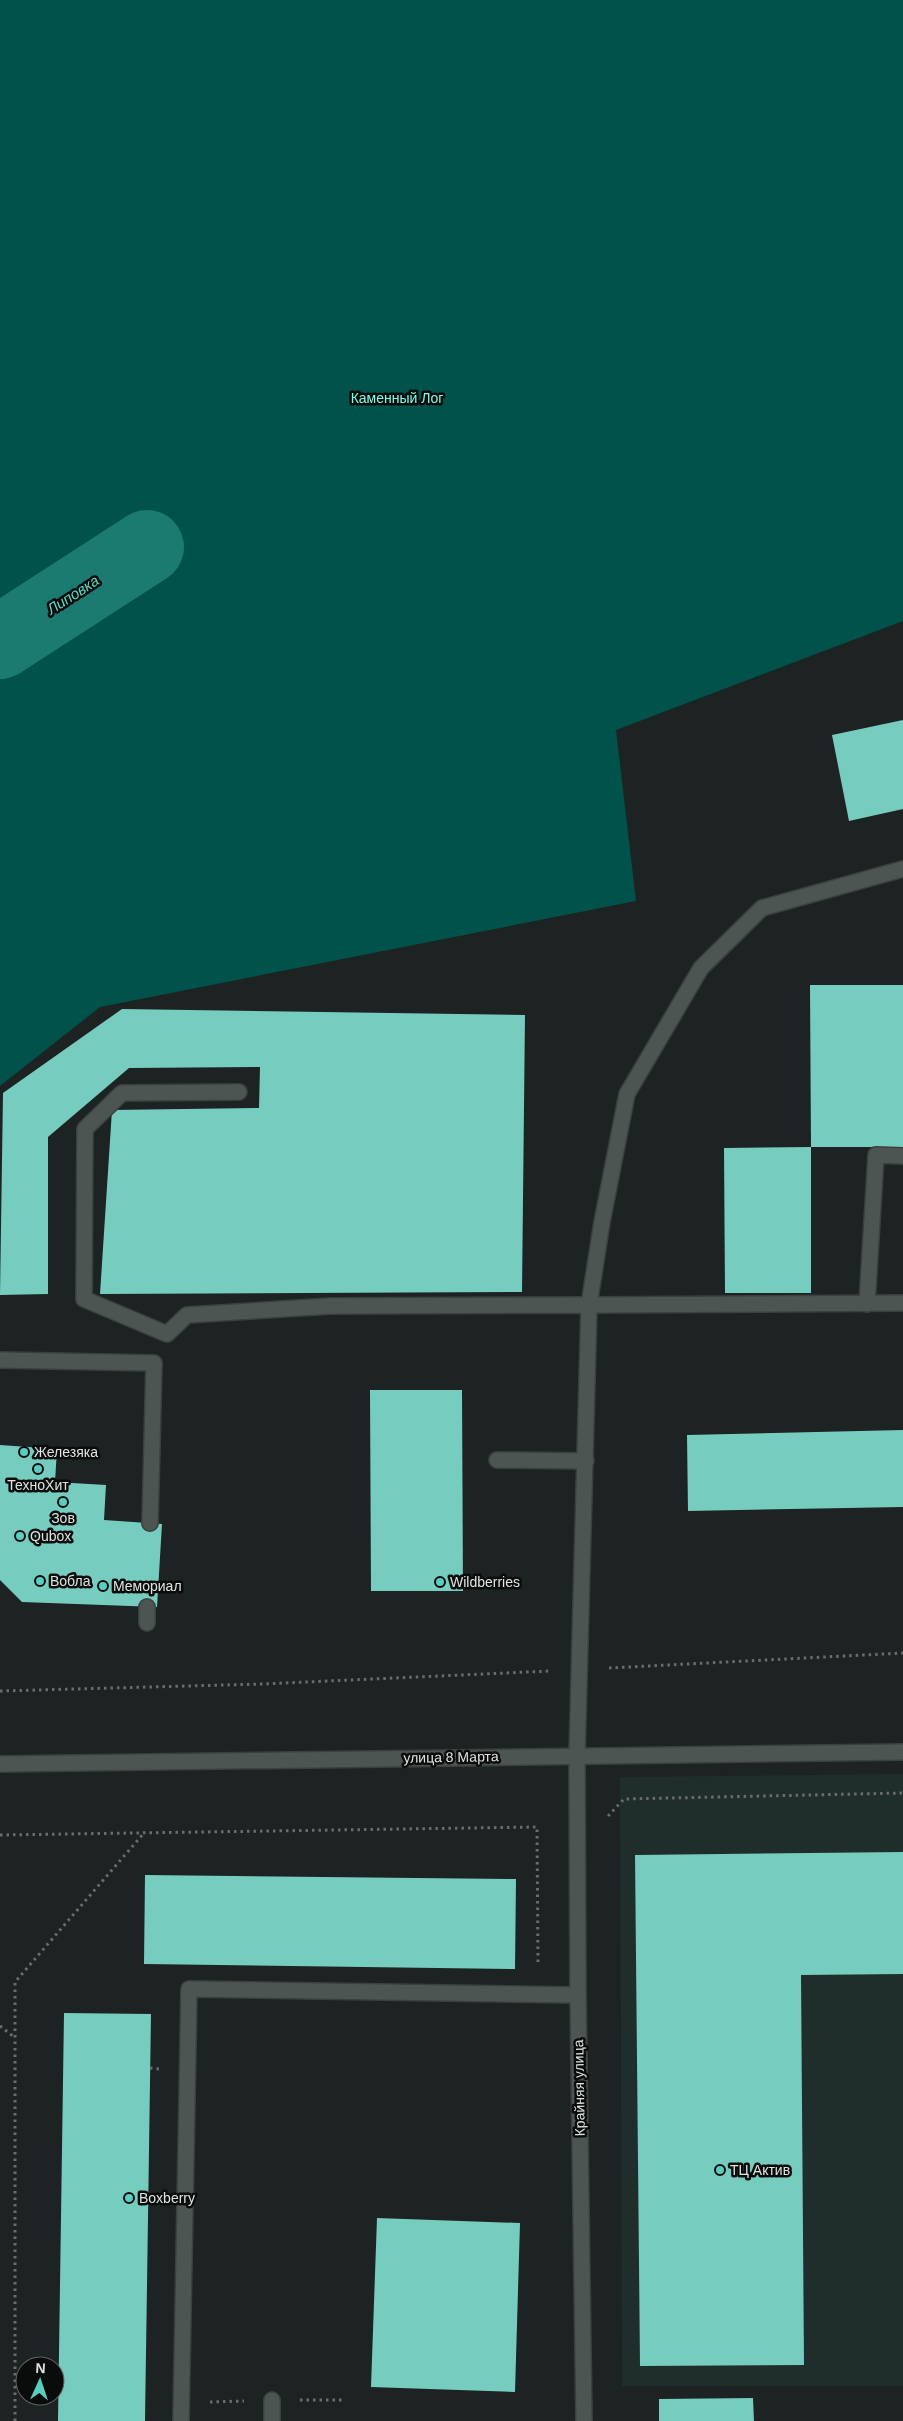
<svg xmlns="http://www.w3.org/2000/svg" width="903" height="2421" viewBox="0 0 903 2421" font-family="Arial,sans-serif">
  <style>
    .built { fill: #1f2e2b }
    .green { fill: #01524a }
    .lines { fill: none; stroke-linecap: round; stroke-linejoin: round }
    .river { stroke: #1b7b70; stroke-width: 74 }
    .building { fill: #76ccbf }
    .lane-casing { stroke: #3b403f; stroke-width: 18 }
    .street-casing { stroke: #3b403f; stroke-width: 18 }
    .path { stroke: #686e6d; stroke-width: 3; stroke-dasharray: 2.5 4; stroke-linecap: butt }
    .lane { stroke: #4d5553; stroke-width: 15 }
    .street { stroke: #4d5553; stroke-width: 15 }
    .poi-dot { fill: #59cebe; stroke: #090c0b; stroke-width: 2 }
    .labels { text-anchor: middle; stroke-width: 5; stroke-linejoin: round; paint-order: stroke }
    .park-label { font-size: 14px; fill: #7dfbe9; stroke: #090c0b }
    .poi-label { font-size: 14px; fill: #dfe3e2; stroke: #090c0b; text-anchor: start }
    .street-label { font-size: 14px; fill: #dfe3e2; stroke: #090c0b }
    .water-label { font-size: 15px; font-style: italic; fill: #59dac9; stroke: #090c0b }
  </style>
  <rect width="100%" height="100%" fill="#1c2322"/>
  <!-- built -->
  <polygon class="built" points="903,1774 903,2386 622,2386 620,1777"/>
  <!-- green -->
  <polygon class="green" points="0,0 903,0 903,621 616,730 636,901 100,1007 0,1086"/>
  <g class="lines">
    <!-- river -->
    <polyline class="river" points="0,642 147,547"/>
  </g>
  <!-- building -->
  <g class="building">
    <polygon points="903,720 903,809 849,821 832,735"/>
    <polygon points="810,985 903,985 903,1147 811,1147"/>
    <polygon points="122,1009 525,1015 522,1292 100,1294 112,1110 259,1108 260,1067 129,1068 48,1137 48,1294 0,1295 3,1093"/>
    <polygon points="811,1147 811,1293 725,1293 724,1148"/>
    <polygon points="370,1390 462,1390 463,1591 371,1591"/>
    <polygon points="903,1430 903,1507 688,1511 687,1435"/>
    <polygon points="0,1445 57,1449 55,1482 106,1485 104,1520 162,1524 157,1607 22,1602 0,1580"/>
    <polygon points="903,1852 903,1974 801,1975 804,2365 640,2366 635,1855"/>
    <polygon points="145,1875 516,1879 515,1969 144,1964"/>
    <polygon points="64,2013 151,2014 145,2421 58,2421"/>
    <polygon points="377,2218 520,2223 515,2392 371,2387"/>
    <polygon points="753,2398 754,2421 659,2421 659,2399"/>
  </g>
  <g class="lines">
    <defs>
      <g id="lane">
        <polyline points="903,869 762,908 701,968 627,1094 602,1222 589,1305 903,1303"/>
        <polyline points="239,1092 122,1093 85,1129 84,1299 167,1334 187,1315 331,1306 589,1305 577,1755"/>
        <polyline points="867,1304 876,1155 903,1156"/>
        <polyline points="0,1360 154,1363 150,1523"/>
        <polyline points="497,1460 586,1461"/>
        <polyline points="147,1607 147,1623"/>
        <polyline points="181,2421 189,1989 578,1995"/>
        <polyline points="272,2421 272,2400"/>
      </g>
      <g id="street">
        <polyline points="577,1755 578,1995 584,2421"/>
        <polyline points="0,1764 903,1752"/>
      </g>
    </defs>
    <!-- lane casing -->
    <use href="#lane" class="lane-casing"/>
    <!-- street casing -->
    <use href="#street" class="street-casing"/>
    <!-- path -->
    <g class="path">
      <polyline points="609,1668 903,1653"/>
      <polyline points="0,1691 262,1684 550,1671"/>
      <polyline points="608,1816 624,1799 903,1793"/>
      <polyline points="0,1835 537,1827 538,1966"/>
      <polyline points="0,2026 14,2037"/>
      <polyline points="150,2068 159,2069"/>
      <polyline points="300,2400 344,2400"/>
      <polyline points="210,2402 244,2401"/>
      <polyline points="15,2421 15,1982 144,1833"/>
    </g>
    <!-- lane -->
    <use href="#lane" class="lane"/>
    <!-- street -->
    <use href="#street" class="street"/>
  </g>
  <!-- markers -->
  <g class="poi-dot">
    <circle cx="24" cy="1452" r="5"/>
    <circle cx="38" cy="1469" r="5"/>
    <circle cx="63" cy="1502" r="5"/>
    <circle cx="20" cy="1536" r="5"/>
    <circle cx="40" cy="1581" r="5"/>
    <circle cx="440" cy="1582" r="5"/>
    <circle cx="103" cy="1586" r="5"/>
    <circle cx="720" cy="2170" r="5"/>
    <circle cx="129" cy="2198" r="5"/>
  </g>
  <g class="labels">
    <!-- park labels -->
    <g class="park-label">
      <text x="397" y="403">Каменный Лог</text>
    </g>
    <!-- poi labels -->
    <g class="poi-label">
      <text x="34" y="1457">Железяка</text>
      <text x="38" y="1490" text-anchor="middle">ТехноХит</text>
      <text x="63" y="1523" text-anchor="middle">Зов</text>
      <text x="30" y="1541">Qubox</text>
      <text x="50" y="1586">Вобла</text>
      <text x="450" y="1587">Wildberries</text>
      <text x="113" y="1591">Мемориал</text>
      <text x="730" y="2175">ТЦ Актив</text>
      <text x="139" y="2203">Boxberry</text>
    </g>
    <!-- street labels -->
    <g class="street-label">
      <text transform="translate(451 1757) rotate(-1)" y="5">улица 8 Марта</text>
      <text transform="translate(579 2088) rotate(-91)" y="5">Крайняя улица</text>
    </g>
    <!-- water labels -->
    <g class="water-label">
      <text transform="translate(73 595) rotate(-33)" y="5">Липовка</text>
    </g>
  </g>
  <!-- north arrow -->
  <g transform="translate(40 2381) rotate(3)"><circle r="24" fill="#090c0b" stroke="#5f6261"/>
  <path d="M0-4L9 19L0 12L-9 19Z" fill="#59cebe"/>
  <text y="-8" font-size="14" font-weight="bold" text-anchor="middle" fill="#dfe3e2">N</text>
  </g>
</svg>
